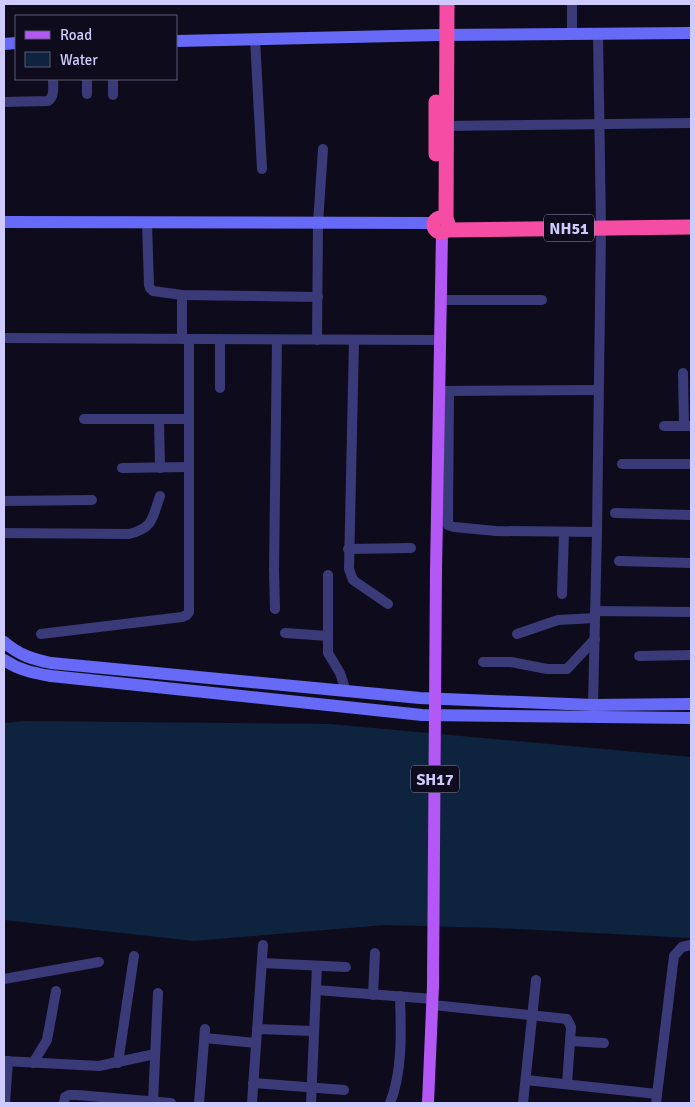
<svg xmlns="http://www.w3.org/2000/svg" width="695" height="1107" viewBox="0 0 695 1107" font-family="Signika,sans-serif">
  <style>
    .water { fill: #0e233e }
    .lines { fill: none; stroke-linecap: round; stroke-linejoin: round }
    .street { stroke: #3a3a78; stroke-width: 10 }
    .secondary { stroke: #676af6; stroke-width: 12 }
    .primary { stroke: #b458f5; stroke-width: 12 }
    .highway { stroke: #f54da4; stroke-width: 15 }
    .primary-bridge { stroke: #b458f5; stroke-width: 12 }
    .labels { text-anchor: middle; stroke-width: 5; stroke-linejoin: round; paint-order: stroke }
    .shield { fill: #0e0c1c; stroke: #9491b9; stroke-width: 1 }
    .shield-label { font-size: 16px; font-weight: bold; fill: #cecafc }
  </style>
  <rect width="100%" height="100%" fill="#0e0c1c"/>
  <!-- water -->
  <polygon class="water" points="24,721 330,724 691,757 691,938 497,928 384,925 194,941 4,920 4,723"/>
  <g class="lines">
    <!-- street -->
    <g class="street">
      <polyline points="572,34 572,4"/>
      <polyline points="255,39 262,169"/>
      <polyline points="87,79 87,94"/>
      <polyline points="113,95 113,79"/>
      <path d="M4 102 48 101C55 96 53 87 53 79"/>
      <polyline points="441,126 691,123"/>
      <polyline points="147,223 149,285 150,288 153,291 182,295 318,297"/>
      <polyline points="182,295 182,339"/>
      <polyline points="441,300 542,300"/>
      <polyline points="4,338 440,340"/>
      <polyline points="220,339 220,388"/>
      <polyline points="317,340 318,223 323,149"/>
      <polyline points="354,340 349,569 353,580 388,604"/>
      <polyline points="683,373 684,426"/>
      <polyline points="444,391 598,390"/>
      <polyline points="449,391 448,525 454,527 496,531 597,532"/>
      <polyline points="84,419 189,419"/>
      <polyline points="159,419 160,468"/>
      <polyline points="664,426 690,426"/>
      <polyline points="622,464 691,464"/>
      <polyline points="122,468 189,467"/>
      <polyline points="4,501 92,500"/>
      <polyline points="615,513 691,515"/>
      <path d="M4 533 129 534C154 528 152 518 160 496"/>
      <polyline points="348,549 411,548"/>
      <polyline points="619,561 691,563"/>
      <polyline points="328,575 328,653 340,673 346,691"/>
      <polyline points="562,594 564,532"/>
      <polyline points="275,609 274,570 277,340"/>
      <polyline points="595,611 691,612"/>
      <polyline points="285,633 328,636"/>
      <polyline points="41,634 182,617 187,615 189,612 189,339"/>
      <polyline points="517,634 558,620 595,618"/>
      <polyline points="639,656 691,655"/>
      <polyline points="483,662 511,662 547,669 567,669 595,639"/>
      <polyline points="593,705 597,532 601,228 598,34"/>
      <polyline points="262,963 346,967"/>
      <polyline points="4,979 99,962"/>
      <polyline points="316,990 433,999"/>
      <polyline points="373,995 375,953"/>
      <polyline points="433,1005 567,1019 571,1027 567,1084"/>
      <polyline points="257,1029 314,1031"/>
      <polyline points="205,1038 256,1043"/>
      <polyline points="570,1041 604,1043"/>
      <polyline points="4,1061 99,1066 155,1054"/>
      <polyline points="33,1063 47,1040 56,991"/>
      <polyline points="118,1063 134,956"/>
      <polyline points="526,1080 657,1094"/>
      <polyline points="253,1083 344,1090"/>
      <polyline points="153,1102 158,993"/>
      <polyline points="5,1103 8,1061"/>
      <polyline points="64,1103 65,1097 69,1095 77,1095 171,1103"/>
      <polyline points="199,1103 205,1029"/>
      <polyline points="252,1103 263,945"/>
      <polyline points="311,1103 317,966"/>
      <path d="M390 1103C403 1071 401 1030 400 996"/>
      <polyline points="523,1103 536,980"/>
      <polyline points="656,1103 674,956 682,947 691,945"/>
    </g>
    <!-- secondary -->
    <g class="secondary">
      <polyline points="176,41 438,35 691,33"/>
      <polyline points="4,44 16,43"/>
      <polyline points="4,222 434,223"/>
      <path d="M4 642C19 655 32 659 51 663L420 698 593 705 691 704"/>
      <path d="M4 660C19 670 33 673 51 676L422 715 691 718"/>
    </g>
    <!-- primary -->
    <g class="primary">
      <polyline points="436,571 442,233"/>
      <polyline points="428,1103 433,986"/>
    </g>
    <!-- highway -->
    <g class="highway">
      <polyline points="436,154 436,102"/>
      <circle cx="441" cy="225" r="7"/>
      <polyline points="446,220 447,4"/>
      <polyline points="447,230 691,227"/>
    </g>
    <!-- primary-bridge -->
    <polyline class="primary-bridge" points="433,986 436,571"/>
  </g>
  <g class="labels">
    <!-- shield labels -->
    <g class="shield">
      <rect x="544" y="214.5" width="50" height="27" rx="4"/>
      <rect x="411" y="765.5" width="48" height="27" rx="4"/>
    </g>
    <g class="shield-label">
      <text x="569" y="234">NH51</text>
      <text x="435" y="785">SH17</text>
    </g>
  </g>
  <!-- border -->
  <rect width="695" height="1107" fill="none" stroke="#cecafc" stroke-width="10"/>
  <!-- legend -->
  <rect x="15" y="15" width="162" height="65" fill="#0e0c1c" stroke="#5b5876"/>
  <rect x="25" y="31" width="25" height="8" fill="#b458f5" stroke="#5b5876"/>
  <text x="60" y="40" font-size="15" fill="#cecafc">Road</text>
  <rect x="25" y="52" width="25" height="15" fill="#0e233e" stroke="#5b5876"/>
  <text x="60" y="65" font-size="15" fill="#cecafc">Water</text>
</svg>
